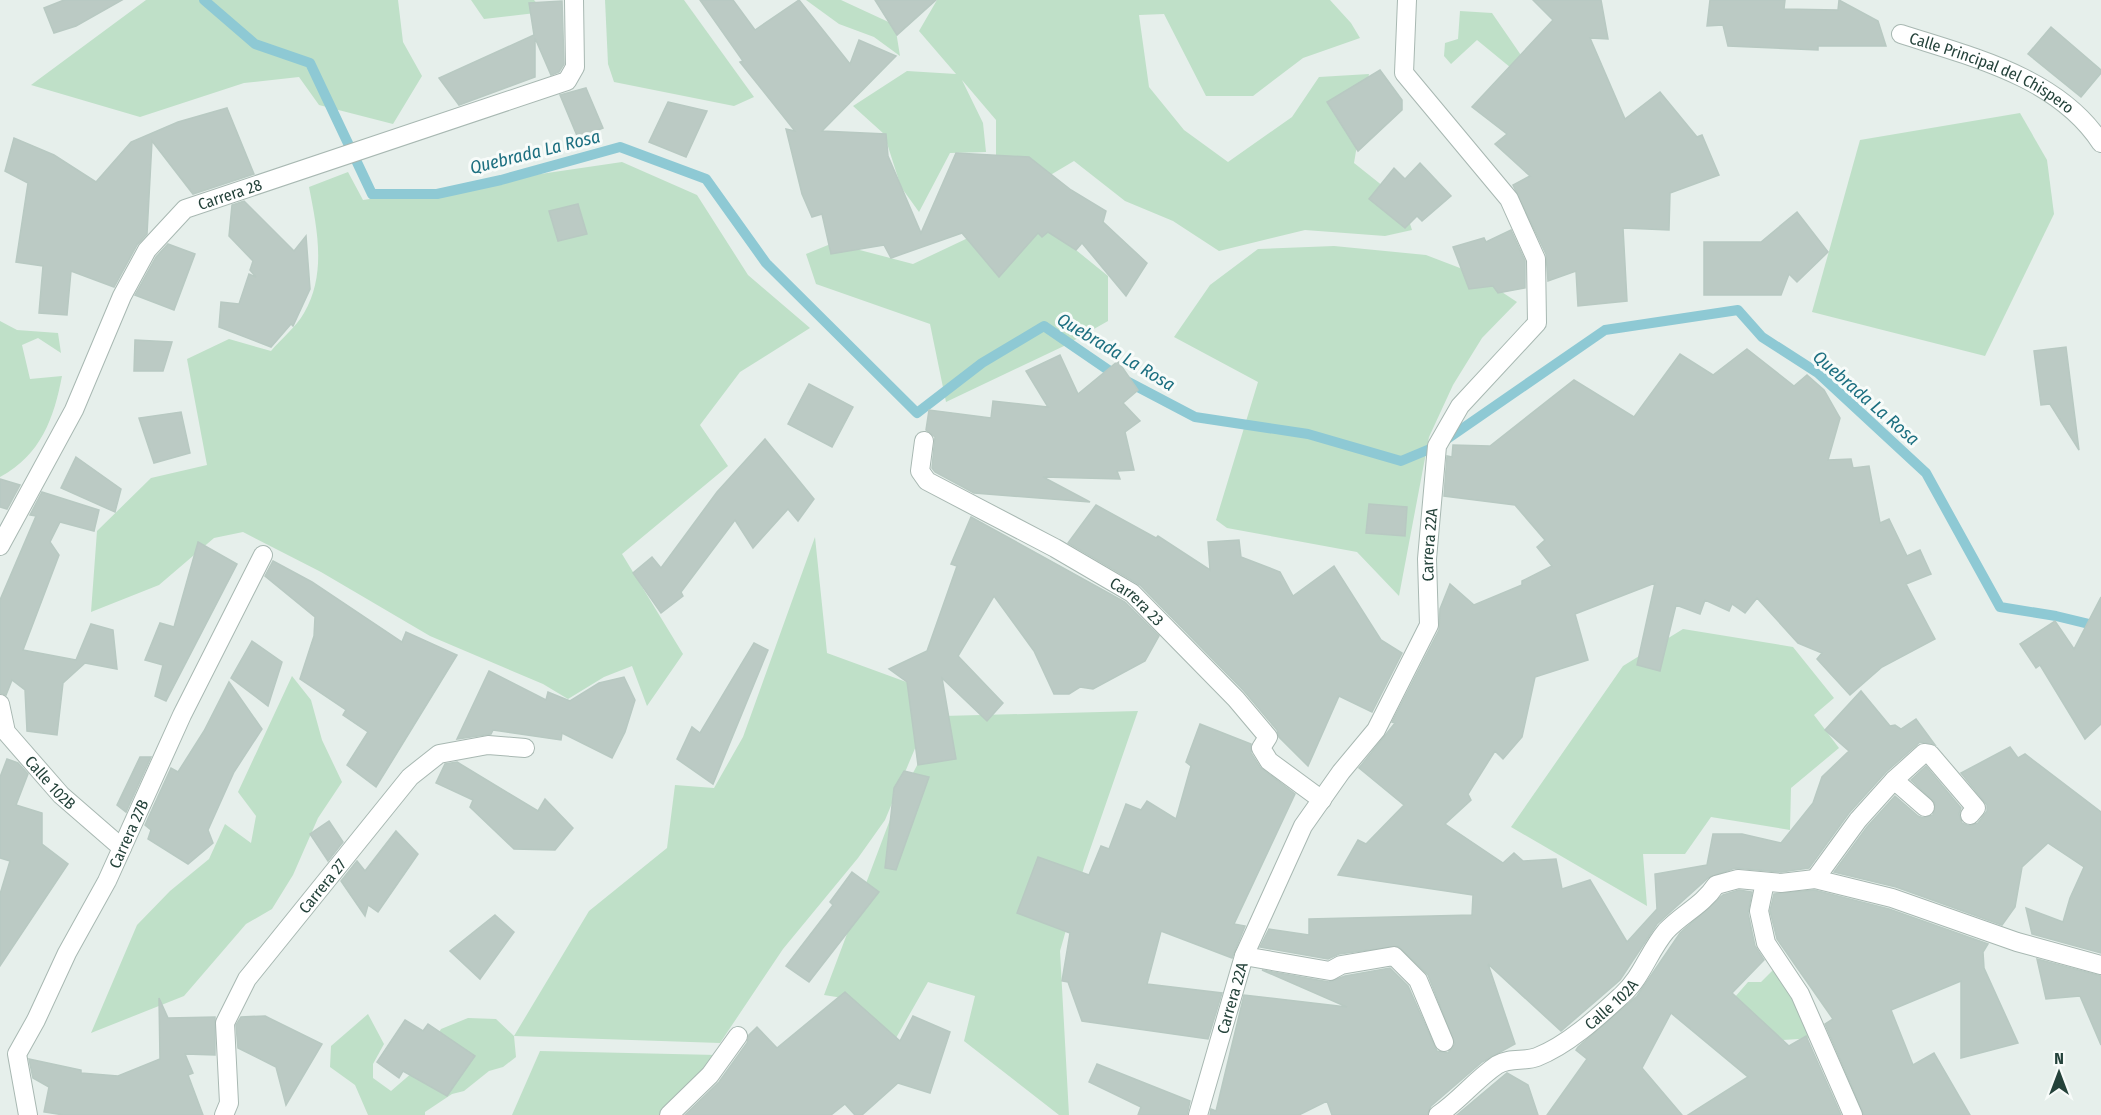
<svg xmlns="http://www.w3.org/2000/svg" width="2101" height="1115" viewBox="0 0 2101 1115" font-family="'Fira Sans Condensed',sans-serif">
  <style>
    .green { fill: #bfe0c8 }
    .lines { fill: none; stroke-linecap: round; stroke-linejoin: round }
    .stream { stroke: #8ec9d4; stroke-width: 10 }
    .building { fill: #bbcac4; stroke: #b8c9c2; stroke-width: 1.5 }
    .minor-casing { stroke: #a8b8b2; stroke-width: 20 }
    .minor { stroke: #fff; stroke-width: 18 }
    .labels { text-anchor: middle; stroke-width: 6; stroke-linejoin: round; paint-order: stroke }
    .street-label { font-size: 16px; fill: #24423a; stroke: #f7fbf9 }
    .water-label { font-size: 18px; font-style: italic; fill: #1c6f80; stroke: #f7fbf9 }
  </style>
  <rect width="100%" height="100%" fill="#e6efeb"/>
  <!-- green -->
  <g class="green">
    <polygon points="146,0 398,0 403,42 422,76 393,124 319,105 299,77 244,83 140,117 31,85"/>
    <polygon points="471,0 534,0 544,12 484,19"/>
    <polygon points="605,0 684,0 754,97 734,106 614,82 608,64"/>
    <polygon points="806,0 841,0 895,25 900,56 874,37 839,24"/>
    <polygon points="937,0 1330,0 1351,23 1360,38 1303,58 1253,96 1206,96 1164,14 1139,15 1149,87 1184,130 1228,162 1292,117 1319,77 1369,74 1354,163 1403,202 1412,230 1385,236 1305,230 1219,251 1173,221 1125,201 1074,161 1042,180 1055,233 1108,276 1108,321 1064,346 946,402 930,324 816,284 806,254 833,243 913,264 968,238 996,168 996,120 962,80 983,123 986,152 950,153 919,212 901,187 884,134 853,106 907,71 956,74 919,31"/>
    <polygon points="1460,11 1492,13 1527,64 1533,86 1477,40 1451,64 1444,56 1445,43 1458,39"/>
    <polygon points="2020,113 2047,160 2054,214 1985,356 1812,312 1860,140"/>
    <path d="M622 162 697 195 748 275 810 328 740 372 700 425 728 466 622 554 683 654 647 706 632 666 604 677 568 699 543 684 430 636 321 572 243 532 214 538 159 585 91 612 97 531 151 478 207 465 187 359 229 339 271 351C281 339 296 327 304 313 327 274 317 228 309 187L348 172 363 200Z"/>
    <polygon points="1334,246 1426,255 1473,273 1517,302 1482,338 1453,385 1429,437 1399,596 1357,552 1227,528 1216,520 1258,382 1174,337 1210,285 1258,249"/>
    <path d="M0 321 17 330 58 333 61 353 38 338 22 345 30 379 62 376C54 418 41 455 0 477Z"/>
    <polygon points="815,537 827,653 920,687 916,746 885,820 858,858 783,949 720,1043 514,1036 516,1057 503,1067 489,1071 464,1091 452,1094 425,1112 425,1115 368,1115 355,1085 330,1067 331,1046 368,1014 384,1044 373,1064 373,1078 391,1091 420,1066 441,1029 468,1018 496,1019 514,1036 589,911 667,848 675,785 714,788 743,737"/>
    <polygon points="1683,629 1793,647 1834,698 1814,715 1839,748 1791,788 1790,830 1711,817 1685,854 1643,854 1647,906 1511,827 1623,666"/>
    <polygon points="292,676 311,700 322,740 342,782 318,818 293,875 272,909 246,924 184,996 91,1033 137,925 170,891 209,859 225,824 251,843 256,816 238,792"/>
    <polygon points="1138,711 1084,867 1060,951 1069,1115 1059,1115 964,1041 975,996 928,982 888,1052 849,999 824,995 894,809 943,716"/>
    <polygon points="1775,968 1794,994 1814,1038 1783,1040 1735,997 1748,982 1761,982"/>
    <polygon points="540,1051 717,1055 661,1115 512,1115"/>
  </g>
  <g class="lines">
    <!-- stream -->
    <polyline class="stream" points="204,0 255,44 310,63 372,194 437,194 501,180 620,147 706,179 766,263 917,413 982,363 1044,326 1117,376 1195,417 1308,434 1401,461 1437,446 1605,330 1738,310 1762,337 1818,373 1926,473 2000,607 2056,616 2101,627"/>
  </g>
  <!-- building -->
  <g class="building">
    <polygon points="64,0 122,0 76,26 54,33 44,8"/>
    <polygon points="700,0 733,0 755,30 799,0 850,64 859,40 896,56 822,131 886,134 888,156 921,233 956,153 1029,157 1071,190 1106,211 1103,222 1147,263 1126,296 1082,243 1076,250 1048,232 1042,237 1038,233 999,277 962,233 891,258 884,245 831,254 822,214 812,217 802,194 786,129 795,131 740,62 743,61"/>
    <polygon points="875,0 936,0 897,35"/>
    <polygon points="1533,0 1601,0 1608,39 1590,38 1625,119 1660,92 1697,137 1702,135 1719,175 1670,193 1669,230 1623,228 1627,301 1578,306 1576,271 1548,281 1546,254 1513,185 1530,176 1495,144 1507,134 1472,107 1553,20"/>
    <polygon points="1710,0 1785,0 1784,9 1838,10 1839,0 1878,21 1886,46 1818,46 1818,50 1728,46 1723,25 1707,26"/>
    <polygon points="562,1 564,64 559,72 551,75 535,38 535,77 459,105 439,78 534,35 529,3"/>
    <polygon points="2051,27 2101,70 2101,73 2081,97 2028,54"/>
    <polygon points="1380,70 1402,100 1402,110 1358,151 1327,102"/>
    <polygon points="586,88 603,128 578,138 560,95"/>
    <polygon points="668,102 707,111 686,157 649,142"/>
    <polygon points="227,108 254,174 193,194 152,141 147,234 137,245 114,287 71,271 67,315 39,313 43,266 16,262 28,183 5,171 14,138 54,155 96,182 131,142 178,122"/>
    <polygon points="1420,163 1451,196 1422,221 1417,216 1405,228 1369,199 1394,168 1405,179"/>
    <polygon points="244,201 294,251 306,236 310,289 293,326 291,324 271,347 219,327 221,302 239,304 249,274 256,277 250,270 253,261 229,236 232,205"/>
    <polygon points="578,204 587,234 558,241 549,211"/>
    <polygon points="1797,212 1828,252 1797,282 1789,274 1781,295 1704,295 1704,242 1761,242"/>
    <polygon points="1511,230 1525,261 1525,288 1498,293 1493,286 1469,289 1453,247 1484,238 1486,242"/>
    <polygon points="168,244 195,254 174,310 135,295 156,257"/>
    <polygon points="135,340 172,342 163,371 134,371"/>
    <polygon points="2066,347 2079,450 2050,404 2041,405 2034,351"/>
    <polygon points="1747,349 1794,386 1807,375 1824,390 1840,418 1828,460 1851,459 1853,468 1869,466 1880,523 1889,519 1907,556 1920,550 1931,574 1906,584 1935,639 1882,667 1850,695 1817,659 1822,653 1798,643 1757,598 1745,613 1732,604 1729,611 1705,600 1700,614 1676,605 1660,671 1637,665 1655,583 1575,614 1588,660 1535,677 1522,737 1503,759 1495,751 1468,794 1471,800 1445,824 1503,863 1514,853 1523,861 1556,859 1562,889 1590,880 1627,942 1657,909 1655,874 1707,865 1713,834 1742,834 1781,843 1813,803 1822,777 1849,751 1825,730 1861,691 1890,726 1895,725 1901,729 1916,719 1935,745 1920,742 1886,772 1849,813 1809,868 1781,872 1735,868 1708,878 1657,924 1620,980 1561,1031 1488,964 1515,1044 1482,1062 1431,1106 1427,1115 1332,1115 1327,1101 1299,1115 1210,1115 1211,1109 1216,1111 1244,995 1347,1007 1262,970 1329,982 1345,976 1390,968 1408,986 1437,1051 1448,1053 1455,1044 1428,975 1398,946 1339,954 1328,959 1260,947 1269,929 1309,935 1309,919 1472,915 1473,895 1338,875 1358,840 1366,844 1404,805 1359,768 1395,723 1392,722 1439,630 1440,609 1450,584 1474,605 1522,585 1522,581 1552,566 1537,547 1545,540 1515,505 1444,496 1447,456 1452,457 1453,445 1490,446 1574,380 1634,417 1680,354 1713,375"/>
    <polygon points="1060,355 1078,394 1118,361 1138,390 1123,403 1140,421 1125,432 1134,470 1117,471 1120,479 1043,477 1090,502 974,493 935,472 932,468 935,437 926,430 929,410 991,418 993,401 1048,407 1026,371"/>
    <polygon points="809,384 853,407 832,447 788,424"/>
    <polygon points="181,412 190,453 154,463 139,418"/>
    <polygon points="765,439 814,499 798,521 788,509 753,548 735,520 681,592 683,596 661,613 633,573 652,557 661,568 717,492"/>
    <polygon points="76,457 121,489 115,512 61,488"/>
    <polygon points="0,479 20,485 7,509 0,507"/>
    <polygon points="42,492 99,510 94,531 60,522 50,542 59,555 23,650 76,660 91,624 113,630 117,669 85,663 63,683 57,735 27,731 25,690 12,680 6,695 0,693 0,600 36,516 30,515"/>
    <polygon points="1369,504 1407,507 1405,536 1366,533"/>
    <polygon points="1096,505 1156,538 1158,536 1210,570 1208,542 1239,540 1241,557 1280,572 1293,596 1334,566 1381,640 1402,653 1372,712 1339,696 1308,766 1279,737 1277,730 1244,691 1140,585 1068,543"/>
    <polygon points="971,517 1125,602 1159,636 1145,661 1093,689 1080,687 1069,694 1054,694 1034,651 994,596 958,656 1003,703 987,721 942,678 956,759 918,765 907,682 889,669 927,651 957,566 951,564"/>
    <polygon points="198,542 237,564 166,701 155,696 163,665 145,660 160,623 174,627"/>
    <polygon points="273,561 312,582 402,642 406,632 457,655 376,787 347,765 368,732 343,715 346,710 300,679 314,636 315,617 265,576"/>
    <polygon points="2101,597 2101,724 2085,739 2040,665 2036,668 2020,644 2055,621 2074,649"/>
    <polygon points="252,641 282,662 268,706 231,678"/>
    <polygon points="754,643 768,650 713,784 677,759 692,727 700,733"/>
    <polygon points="489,671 546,700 548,692 570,701 599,683 624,677 635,700 625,732 612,758 562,733 561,740 493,730 491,734 457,739"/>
    <polygon points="229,682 262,729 234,772 208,830 213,843 188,864 148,839 151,830 145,825 171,768 178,772 204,731"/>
    <polygon points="1200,724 1251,744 1251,753 1260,767 1295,794 1234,924 1245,926 1232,958 1161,931 1147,984 1222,993 1208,1039 1082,1021 1068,982 1062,981 1070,933 1017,913 1038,857 1089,875 1101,846 1109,849 1126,804 1141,810 1147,801 1176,819 1191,766 1186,762"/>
    <polygon points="2010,747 2018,758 2025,754 2101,812 2101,953 2032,934 2026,908 2063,922 2070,898 2084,867 2048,843 2022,867 2015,907 2002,925 1896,887 1834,872 1867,827 1895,796 1918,816 1923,818 1933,815 1935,803 1911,780 1926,766 1961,808 1959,814 1962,823 1969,826 1978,823 1987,811 1987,805 1961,773"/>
    <polygon points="140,757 151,757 126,812 117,805"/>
    <polygon points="7,759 18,763 28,774 16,805 42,813 42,844 68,864 0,966 0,894 10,861 0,858 0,777"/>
    <polygon points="457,762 538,811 545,799 573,828 555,850 514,849 470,807 473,800 436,783 445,764"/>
    <polygon points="904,771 929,777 896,870 885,868 894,788"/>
    <polygon points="329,821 343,842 328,861 310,834"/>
    <polygon points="396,831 418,854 378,912 368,905 365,916 341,881 357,861 365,871"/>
    <polygon points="852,872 879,892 809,982 786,966 833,905 830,902"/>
    <polygon points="1739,890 1752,892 1748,913 1755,946 1764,960 1732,993 1789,1046 1806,1036 1841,1115 1688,1115 1748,1077 1671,1013 1642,1068 1682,1115 1547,1115 1587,1059 1576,1050 1578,1047 1637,996 1680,933 1723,895"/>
    <polygon points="1814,890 1889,909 1988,944 1983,952 1984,968 2018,1043 1961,1058 1961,981 1891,1010 1913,1065 1934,1053 1970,1115 1864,1115 1825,1024 1833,1019 1777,939 1770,911 1774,894"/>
    <polygon points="495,915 514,932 480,979 450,951"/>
    <polygon points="2037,959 2101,976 2101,1045 2080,996 2046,999"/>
    <polygon points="845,992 900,1041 913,1016 950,1032 930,1093 898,1083 862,1115 855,1115 845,1104 831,1115 685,1115 719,1082 747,1043 749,1035 757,1027 777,1048"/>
    <polygon points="159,998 168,1018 215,1017 215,1055 185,1054 193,1073 188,1075 203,1115 64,1115 44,1112 49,1087 33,1078 29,1059 81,1070 81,1073 118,1076 160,1059"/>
    <polygon points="265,1016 322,1044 286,1105 276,1067 238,1048 236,1025 241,1017"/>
    <polygon points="405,1020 423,1031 428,1024 475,1056 447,1096 403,1071 399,1078 377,1062"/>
    <polygon points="1097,1064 1190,1101 1187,1115 1138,1115 1141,1107 1089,1082"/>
    <polygon points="1507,1073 1528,1085 1538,1115 1457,1115"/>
  </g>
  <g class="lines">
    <defs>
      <g id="minor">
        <path id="s1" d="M1901 34C1972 57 2058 77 2101 143"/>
        <path id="s2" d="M924 441 920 471 927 481 1055 548 1132 593 1236 699 1268 737 1261 748 1269 761 1322 800"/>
        <path id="s3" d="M0 546 74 410 122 296 147 250 185 209 567 81 575 67 574 0"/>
        <path id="s4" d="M0 704 6 732 61 795 122 848"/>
        <polyline points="1894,780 1924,753 1930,754 1976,808 1970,815"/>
        <polyline points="1815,879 1858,820 1894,780 1925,807"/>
        <polyline points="1765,882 1759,911 1766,943 1800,994 1853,1115"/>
        <polyline points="1244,956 1330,971 1341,965 1394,956 1418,980 1444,1042"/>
        <path id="s5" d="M28 1115 17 1054 36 1020 67 953 107 881 182 715 263 555"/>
        <path id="s6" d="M224 1115 229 1103 225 1023 247 979 410 777 439 754 488 745 525 748"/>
        <polyline points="669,1115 710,1075 738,1036"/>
        <path id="s7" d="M1198 1115 1244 956 1303 826 1341 772 1376 730 1429 625 1427 559 1437 446 1460 406 1537 323 1536 259 1509 199 1404 73 1407 0"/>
        <path id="s8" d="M1438 1115C1460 1100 1475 1080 1497 1065 1510 1057 1524 1062 1537 1057 1568 1045 1598 1017 1622 995 1642 977 1649 951 1666 931 1682 914 1703 905 1716 885L1738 879 1781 883 1815 879 1892 898 2017 942 2101 965"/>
      </g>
    </defs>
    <!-- minor casing -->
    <use href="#minor" class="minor-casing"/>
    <!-- minor -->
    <use href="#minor" class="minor"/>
  </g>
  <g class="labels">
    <!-- street labels -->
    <g class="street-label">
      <text dy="6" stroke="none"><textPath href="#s1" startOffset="99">Calle Principal del Chispero</textPath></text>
      <text dy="6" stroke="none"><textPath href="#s3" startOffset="434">Carrera 28</textPath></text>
      <text dy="6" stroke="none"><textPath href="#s7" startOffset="627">Carrera 22A</textPath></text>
      <text dy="6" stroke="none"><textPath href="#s2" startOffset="285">Carrera 23</textPath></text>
      <text dy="6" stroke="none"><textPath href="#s4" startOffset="96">Calle 102B</textPath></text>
      <text dy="6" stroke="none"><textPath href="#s5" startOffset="309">Carrera 27B</textPath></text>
      <text dy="6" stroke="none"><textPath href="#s6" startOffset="262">Carrera 27</textPath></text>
      <text dy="6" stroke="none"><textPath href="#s7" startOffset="122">Carrera 22A</textPath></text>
      <text dy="6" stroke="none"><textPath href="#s8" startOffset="210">Calle 102A</textPath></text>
    </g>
    <!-- water labels -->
    <g class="water-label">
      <text transform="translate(535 152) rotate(-14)" y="6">Quebrada La Rosa</text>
      <text transform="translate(1116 352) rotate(31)" y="6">Quebrada La Rosa</text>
      <text transform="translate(1866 398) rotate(41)" y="6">Quebrada La Rosa</text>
    </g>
  </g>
  <!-- north arrow -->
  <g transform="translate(2059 1073)" stroke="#f7fbf9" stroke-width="4.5" paint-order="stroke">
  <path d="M0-4.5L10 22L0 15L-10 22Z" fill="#24423a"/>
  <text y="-9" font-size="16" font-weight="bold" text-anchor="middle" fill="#24423a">N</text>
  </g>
</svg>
